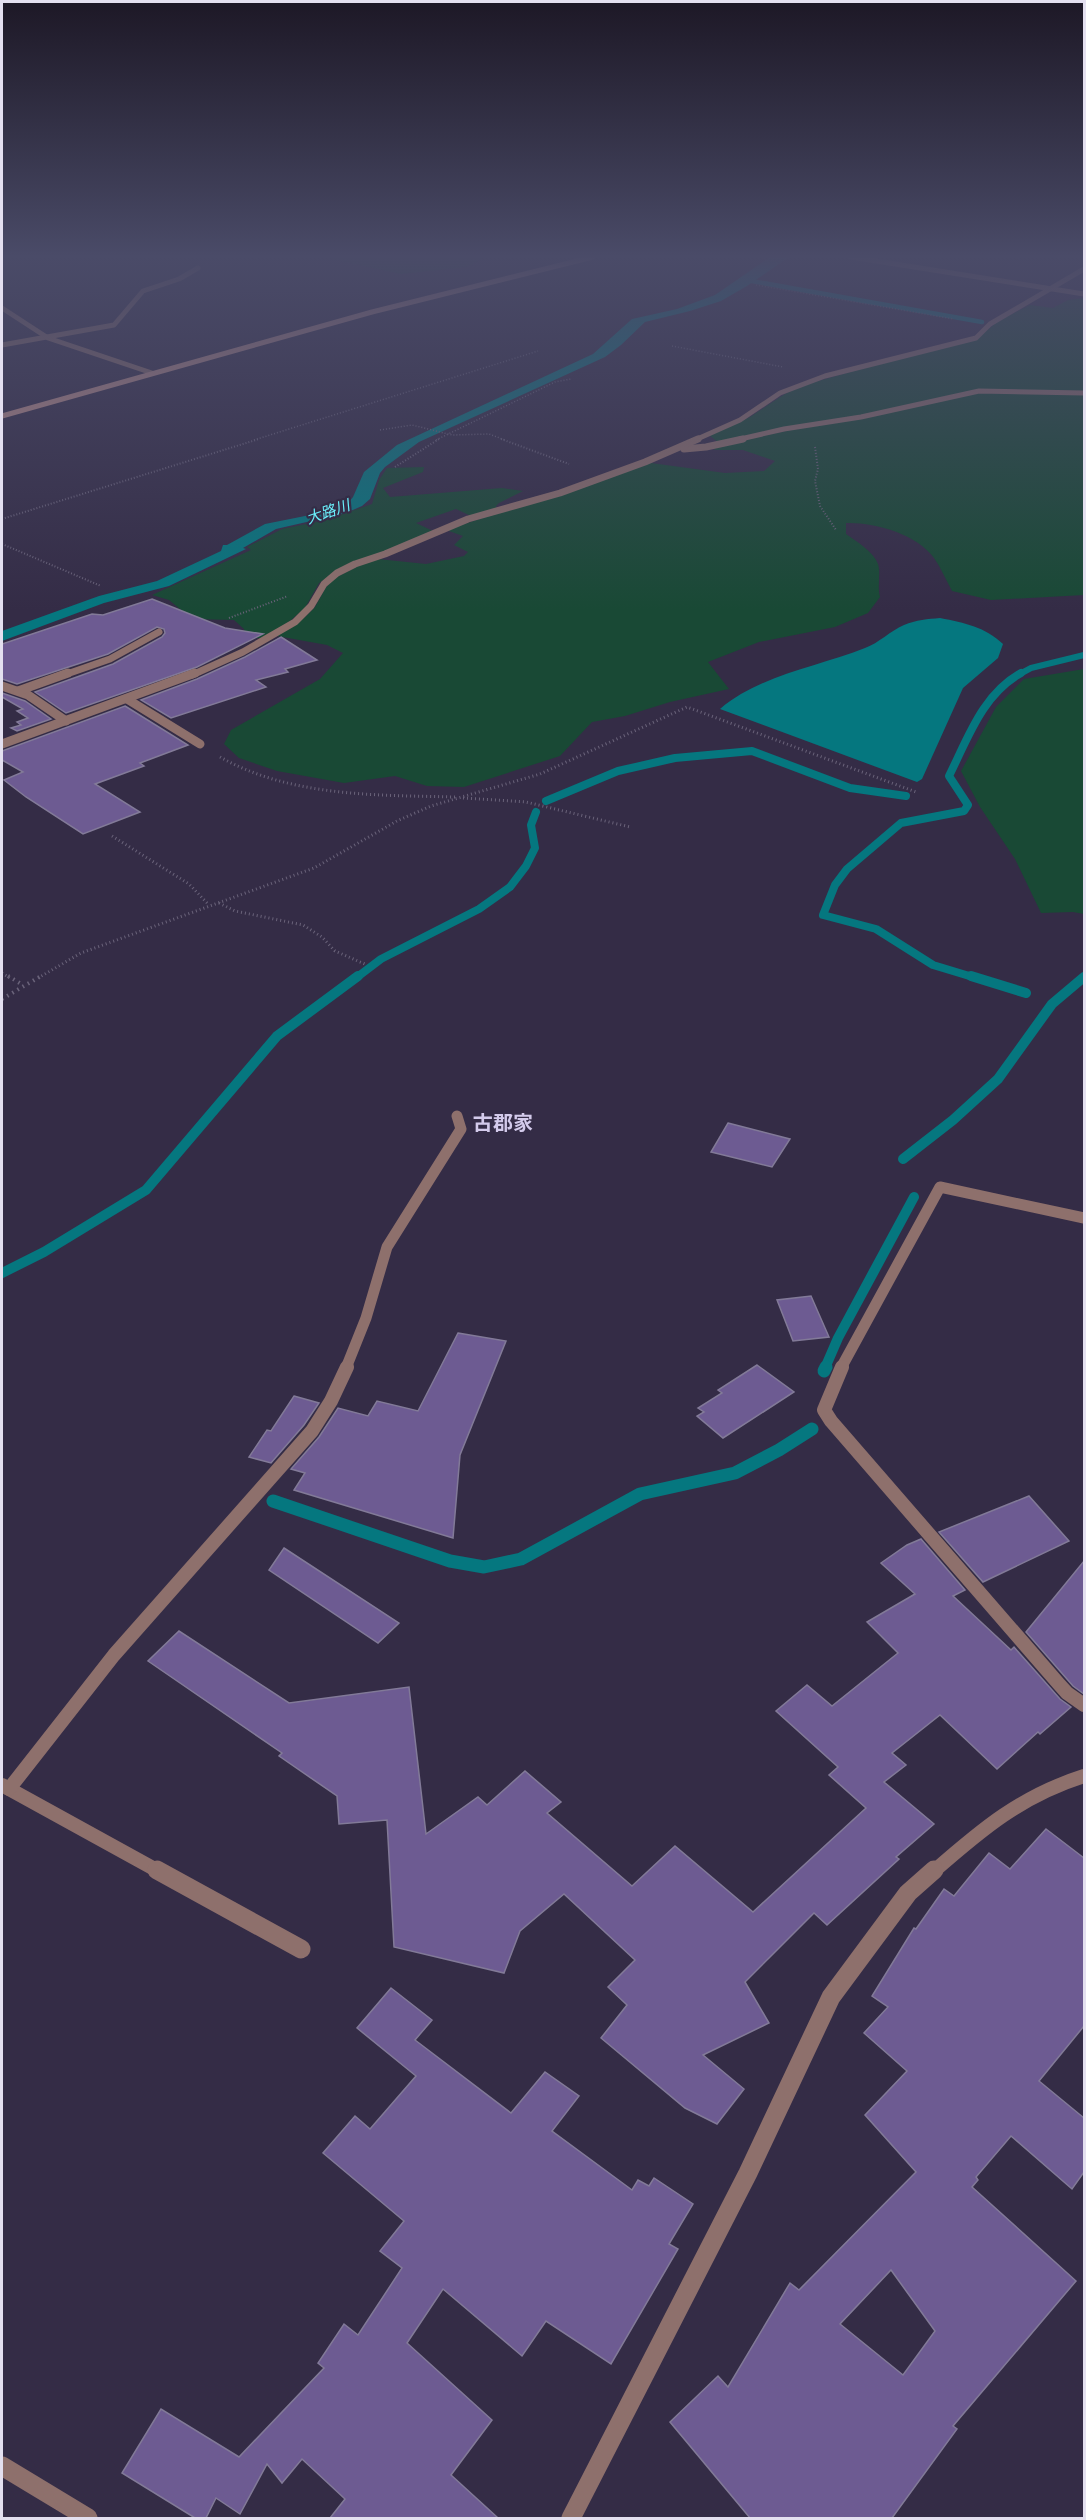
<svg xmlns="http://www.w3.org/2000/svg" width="1086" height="2520" viewBox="0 0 1086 2520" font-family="'Open Sans','Noto Sans JP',sans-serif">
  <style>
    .green { fill: #194935 }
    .water { fill: #05777f }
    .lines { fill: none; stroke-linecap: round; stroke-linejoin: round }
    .stream-far4 { stroke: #05777f; stroke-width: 4.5 }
    .stream-far3 { stroke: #05777f; stroke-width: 6 }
    .stream-far2 { stroke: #05777f; stroke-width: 8 }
    .stream-far1 { stroke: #05777f; stroke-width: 10 }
    .stream { stroke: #05777f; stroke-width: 13 }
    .building { fill: #6d5b92; stroke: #827a98; stroke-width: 1.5; fill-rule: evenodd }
    .path-far3 { stroke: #6a637a; stroke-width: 1.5; stroke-dasharray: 1 2; stroke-linecap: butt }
    .path-far2 { stroke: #6a637a; stroke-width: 2; stroke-dasharray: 1 2; stroke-linecap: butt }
    .path-far1 { stroke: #6a637a; stroke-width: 3; stroke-dasharray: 1 3; stroke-linecap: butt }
    .path { stroke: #6a637a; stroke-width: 4; stroke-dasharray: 1.5 4.5; stroke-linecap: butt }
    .minor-far5 { stroke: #8e706c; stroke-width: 5 }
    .minor-far4 { stroke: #8e706c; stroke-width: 7 }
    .minor-far3 { stroke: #8e706c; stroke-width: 9 }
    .minor-far2 { stroke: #8e706c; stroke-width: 11 }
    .minor-far1 { stroke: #8e706c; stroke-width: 14 }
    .minor { stroke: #8e706c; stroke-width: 19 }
    .tertiary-far1 { stroke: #8e706c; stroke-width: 5 }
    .tertiary { stroke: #8e706c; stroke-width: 19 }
    .secondary { stroke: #c2928c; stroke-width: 5 }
    .labels { text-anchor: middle; stroke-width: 4.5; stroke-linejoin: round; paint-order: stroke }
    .far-water-label { font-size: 15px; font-style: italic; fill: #6aeffb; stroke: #342c46 }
    .quarter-label { font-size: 20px; font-weight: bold; fill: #d3caeb; stroke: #342c46 }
  </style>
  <rect width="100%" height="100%" fill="#342c46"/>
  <!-- green -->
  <g class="green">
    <polygon points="322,257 485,257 467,267 401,274"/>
    <polygon points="1084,298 1084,392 995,389 719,443 709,435 750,417 785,394 804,385 922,352 976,340 998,321 1030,305 1053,308 1068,300"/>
    <path d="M972 393 1084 394V595L991 600 952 591C946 580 941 568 934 558 917 534 874 522 846 523V534C857 542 873 551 878 564 881 573 877 587 880 597L868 613 835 627 759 642 708 662 729 689 670 702 625 716 592 722 560 756 464 787 427 786 395 776 344 783 277 771 239 758 224 744 231 730 320 679 343 653 327 645 277 636 305 617 315 607 326 587 335 578 364 563 378 559 426 564 464 556 468 552 454 545 463 536 446 530 651 463 725 473 764 471 775 461 743 450H716L709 447Z"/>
    <polygon points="424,467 423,472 383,488 390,497 502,488 523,491 499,503 496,506 497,509 471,516 456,509 416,523 433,531 337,571 319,583 305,608 290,621 262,638 245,638 244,629 234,620 192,619 169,600 152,595 251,550 247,547 282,529 326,520 372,504 379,480 387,468"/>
    <polygon points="1084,669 1084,914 1073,912 1041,913 1015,859 980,807 961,771 996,707 1024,679"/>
  </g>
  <!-- water -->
  <g class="water">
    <polygon points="770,257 789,257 747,286 721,301 690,311 645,322 621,345 605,357 419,442 385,467 380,473 370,499 362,506 346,513 276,529 243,548 246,549 169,586 104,603 2,641 2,631 99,596 157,581 221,551 223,545 227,545 265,524 315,514 348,503 353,497 364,472 397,445 593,354 632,319 677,309 715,295"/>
    <path d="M940 618C965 623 985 627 1003 644L998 658 963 688 922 779 917 782 720 709C760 675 817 667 865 648 879 643 890 631 904 625 916 620 928 619 940 618Z"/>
  </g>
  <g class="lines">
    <!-- stream-far4 -->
    <polyline class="stream-far4" points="746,280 982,322"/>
    <!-- stream-far3 -->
    <polyline class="stream-far3" points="1018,675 1031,668 1084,655"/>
    <!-- stream-far2 -->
    <g class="stream-far2">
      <polyline points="546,801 618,771 675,758 752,751 850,788 906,796"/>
      <polyline points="356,978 381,959 479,909 510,887 526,866 535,848 531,825 536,812"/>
      <path d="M976 978 933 965 876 929 823 915 835 885 847 869 901 823 964 811 968 805 949 776C968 738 982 695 1021 673"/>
    </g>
    <!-- stream-far1 -->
    <g class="stream-far1">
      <polyline points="971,976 1026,993"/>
      <polyline points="903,1159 953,1120 998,1079 1052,1004 1084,977"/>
      <polyline points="2,1273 44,1252 146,1190 277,1036 358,976"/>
      <polyline points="825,1368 838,1338 914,1197"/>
    </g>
    <!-- stream -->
    <g class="stream">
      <polyline points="824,1371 826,1367"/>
      <polyline points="273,1501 450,1561 484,1567 521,1559 640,1494 735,1473 779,1450 812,1429"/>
    </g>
  </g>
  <!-- building -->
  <g class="building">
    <polygon points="152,599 225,628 263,634 197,667 66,713 35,692 113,664 162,637 165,633 164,629 157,627 108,654 17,684 2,679 2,644 92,614 103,615"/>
    <polygon points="281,637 317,660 285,669 288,672 256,680 266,687 171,718 141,700 197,679 245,657"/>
    <polygon points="2,693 25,701 51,719 17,731 11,728 21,725 17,722 28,718 17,711 23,709 2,697"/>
    <polygon points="125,706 188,745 140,763 144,766 95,784 140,812 83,834 26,797 4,780 23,772 2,760 2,751"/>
    <polygon points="728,1123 790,1139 772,1167 711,1152"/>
    <polygon points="811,1296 829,1337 793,1341 777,1300"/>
    <polygon points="458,1333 506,1341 460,1455 453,1538 294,1490 305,1473 291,1469 319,1437 338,1408 368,1416 377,1401 418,1411"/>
    <polygon points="757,1365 794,1392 723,1438 697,1416 704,1412 698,1408 722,1393 718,1390"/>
    <polygon points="294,1396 319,1403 304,1425 271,1463 249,1457 267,1430 271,1431"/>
    <polygon points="1029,1496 1069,1541 983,1582 939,1532"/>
    <polygon points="921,1539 965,1590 953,1596 1011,1650 1014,1647 1060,1699 1071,1707 1040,1734 1038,1732 997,1769 940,1715 892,1753 906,1765 884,1782 934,1824 896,1857 899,1859 827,1925 814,1913 745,1982 769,2023 703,2055 744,2089 717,2124 685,2108 601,2038 627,2005 608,1987 635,1960 564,1894 520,1931 504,1973 394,1947 387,1820 339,1824 337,1796 279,1756 282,1753 148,1661 179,1631 289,1703 409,1687 426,1834 478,1797 487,1805 525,1771 561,1802 547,1813 632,1886 675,1846 753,1912 866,1808 829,1775 838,1767 776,1711 807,1685 832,1706 898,1653 867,1622 915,1594 881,1563 907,1545"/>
    <polygon points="284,1548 399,1623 378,1643 269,1570"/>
    <polygon points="1084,1561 1084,1694 1073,1686 1026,1632"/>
    <path d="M1046 1829 1084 1858V2026L1039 2081 1084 2118V2172L1072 2189 1011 2136 976 2177 978 2180 972 2187 1076 2281 953 2426 957 2429 892 2518H750L670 2422 718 2376 728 2387 790 2283 799 2290 916 2172 865 2115 907 2071 864 2033 888 2007 872 1996 914 1928 916 1929 944 1889 954 1896 989 1853 1010 1869ZM891 2270 935 2331 903 2375 840 2324Z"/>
    <polygon points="391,1988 432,2020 415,2040 511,2113 545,2072 579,2096 552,2131 632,2190 638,2180 649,2186 654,2178 693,2204 669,2244 678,2249 611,2364 546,2321 522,2356 443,2289 407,2343 492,2420 451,2475 498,2518 330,2518 345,2499 302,2459 282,2483 267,2464 240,2514 216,2498 206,2518 195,2518 122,2473 161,2409 239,2457 324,2368 318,2363 344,2324 358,2335 402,2268 380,2251 404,2221 323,2153 355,2116 370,2129 416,2076 357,2028"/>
  </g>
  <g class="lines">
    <!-- path-far3 -->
    <g class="path-far3">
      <polyline points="756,285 954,319"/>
      <polyline points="672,346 783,367"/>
      <polyline points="380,430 412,425 452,435 489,434 505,440"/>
      <polyline points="254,440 538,351"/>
      <polyline points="436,440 555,382 571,379"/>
    </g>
    <!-- path-far2 -->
    <g class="path-far2">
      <polyline points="501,439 569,464"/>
      <polyline points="815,447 818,469 815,481 820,506 836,530"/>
      <polyline points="395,467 439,439"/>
      <polyline points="2,519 259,439"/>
      <polyline points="2,544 101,586"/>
      <polyline points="229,618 288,596"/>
    </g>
    <!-- path-far1 -->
    <g class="path-far1">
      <path d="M220 757C291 797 375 795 455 797"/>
      <polyline points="463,798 526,802 630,827"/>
      <polyline points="112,836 189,884 209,905"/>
      <polyline points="219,903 235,911 303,925 322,937 335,951 367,965"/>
      <polyline points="2,973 10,978"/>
      <polyline points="38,978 81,953 314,868 397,821 431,806 540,774 687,707 916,792"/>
    </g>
    <!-- path -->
    <g class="path">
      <polyline points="8,976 23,985"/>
      <polyline points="2,999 41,976"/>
    </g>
    <!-- minor-far5 -->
    <g class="minor-far5">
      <polyline points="2,308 48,338 152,373"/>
      <polyline points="2,345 114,325 143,291 179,279 198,268"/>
      <polyline points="695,440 740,420 780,393 825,376 976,338 990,324 1084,269"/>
      <polyline points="736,440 784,429 861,417 979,391 1084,393"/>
    </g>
    <!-- minor-far4 -->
    <g class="minor-far4">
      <polyline points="684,449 706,447 743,439"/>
      <polyline points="64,675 110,659 159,632"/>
      <polyline points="192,675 243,652 295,622 311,606 324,584 337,573 355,564 385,554 468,519 560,493 645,462 698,439"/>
    </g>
    <!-- minor-far3 -->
    <g class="minor-far3">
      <polyline points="2,686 28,695 66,721"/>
      <polyline points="18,691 68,673"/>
      <polyline points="127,699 200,744"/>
      <polyline points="2,744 195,673"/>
    </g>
    <!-- minor-far2 -->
    <g class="minor-far2">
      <polyline points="346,1368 366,1318 387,1247 461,1129 457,1116"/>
      <polyline points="841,1368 940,1187 1084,1218"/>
    </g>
    <!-- minor-far1 -->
    <g class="minor-far1">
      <polyline points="842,1367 824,1410 831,1421 1058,1683 1067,1693 1084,1705"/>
      <polyline points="2,1785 160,1872"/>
      <polyline points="9,1789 114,1655 312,1431 331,1401 347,1367"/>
      <path d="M933 1872C982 1829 1021 1796 1084 1776"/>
    </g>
    <!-- minor -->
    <g class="minor">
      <polyline points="157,1870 301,1949"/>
      <polyline points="571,2518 748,2173 831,1997 908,1893 934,1870"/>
    </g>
    <!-- tertiary-far1 -->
    <polyline class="tertiary-far1" points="851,257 1084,294"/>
    <!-- tertiary -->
    <polyline class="tertiary" points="2,2466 88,2518"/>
    <!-- secondary -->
    <polyline class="secondary" points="2,416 372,312 593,257"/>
  </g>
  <!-- sky -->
  <linearGradient id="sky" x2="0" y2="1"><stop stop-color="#1d1826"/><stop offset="0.42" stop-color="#4a4b68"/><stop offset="1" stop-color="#4a4b68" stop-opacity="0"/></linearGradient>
  <rect width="1086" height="610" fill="url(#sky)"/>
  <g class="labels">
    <!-- far-water labels -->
    <g class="far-water-label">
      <text transform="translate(328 512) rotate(-19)" y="5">大路川</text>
    </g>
    <!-- quarter labels -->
    <g class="quarter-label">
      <text x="503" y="1130">古郡家</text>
    </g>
  </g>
  <!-- border -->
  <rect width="1086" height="2520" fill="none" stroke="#e4e0f0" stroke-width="6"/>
</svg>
